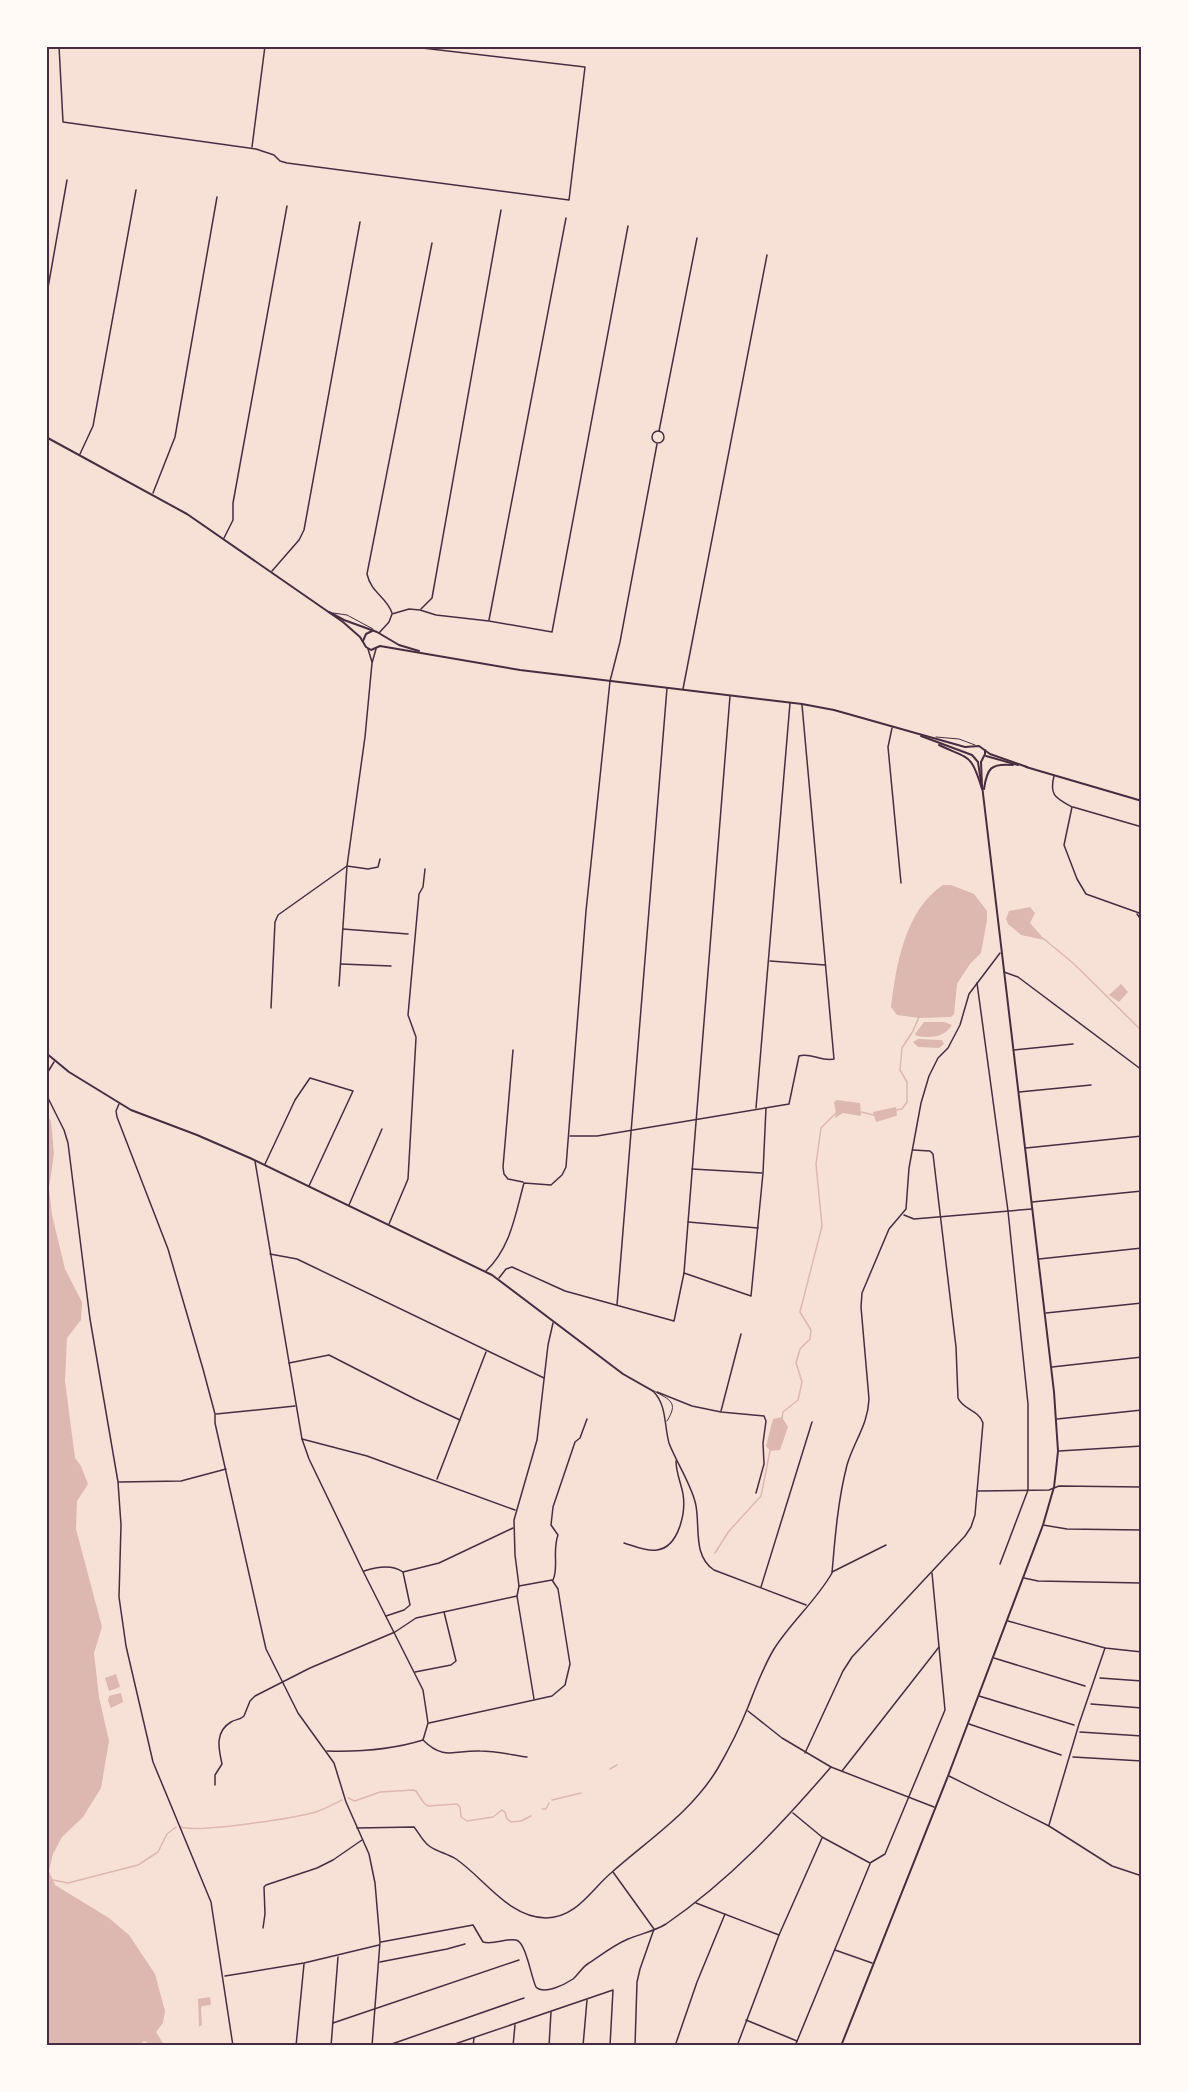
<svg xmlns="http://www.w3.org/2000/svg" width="1188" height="2092" viewBox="0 0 1188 2092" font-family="'PT Sans Narrow',sans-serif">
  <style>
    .water { fill: #dcb8b0 }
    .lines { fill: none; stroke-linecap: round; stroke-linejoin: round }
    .stream { stroke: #dcb8b0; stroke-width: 1.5 }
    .service { stroke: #4a2c40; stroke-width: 1 }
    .pedestrian { stroke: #4a2c40; stroke-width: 1.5 }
    .minor { stroke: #4a2c40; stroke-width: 1.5 }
    .tertiary { stroke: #4a2c40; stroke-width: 2 }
    .secondary { stroke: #4a2c40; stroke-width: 2 }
    .neatline { fill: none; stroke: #4a2c40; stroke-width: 2 }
  </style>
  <rect width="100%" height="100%" fill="#f7e1d7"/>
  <!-- water -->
  <g class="water">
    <path d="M943 885H951L974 894 987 911V920L981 953 970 964 957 984 954 1014 951 1017 919 1018 897 1015 891 1007C896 966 905 910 943 885Z"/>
    <polygon points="1030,907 1035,913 1030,923 1045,940 1021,935 1008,924 1006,919 1009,911"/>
    <polygon points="1121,984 1128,992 1119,1002 1109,995"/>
    <path d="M924 1022H944L952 1025C944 1038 930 1038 917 1036L915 1034Z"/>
    <polygon points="918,1039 942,1040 944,1044 939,1048 918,1047 913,1042"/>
    <polygon points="837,1100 860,1103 861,1116 843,1113 835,1118 836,1113 834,1102"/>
    <polygon points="896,1107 897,1115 896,1116 876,1122 873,1112"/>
    <polygon points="46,1113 51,1121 54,1154 49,1188 52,1215 65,1269 82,1302 81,1320 67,1338 65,1381 75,1458 81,1466 88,1484 77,1501 76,1529 102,1627 94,1653 99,1697 109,1741 101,1788 83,1817 62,1837 53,1854 49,1871 55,1885 109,1918 129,1935 155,1974 165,2011 163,2023 156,2032 164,2045 153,2045 144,2041 139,2045 47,2045"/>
    <polygon points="782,1417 788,1427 780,1450 770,1451 766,1446 773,1419"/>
    <polygon points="116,1674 120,1687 109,1691 105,1678"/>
    <polygon points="121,1693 123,1702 111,1708 108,1701 109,1696"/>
    <polygon points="210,1997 211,2005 202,2006 201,2008 202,2025 199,2027 198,1999"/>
  </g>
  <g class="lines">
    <!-- stream -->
    <g class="stream">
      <polyline points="1044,939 1073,963 1142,1031"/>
      <polyline points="896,1110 902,1109 907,1102 907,1082 900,1070 902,1048 913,1031 919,1017"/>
      <polyline points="861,1112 874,1115"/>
      <polyline points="782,1418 783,1412 798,1400 802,1382 796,1363 800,1349 810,1339 811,1330 800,1312 822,1226 816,1164 821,1128 836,1113"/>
      <polyline points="715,1553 729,1531 761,1496 770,1451"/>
      <polyline points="610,1769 617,1765"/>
      <polyline points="348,1798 355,1801 380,1792 413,1790 416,1791 424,1803 428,1806 457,1804 460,1807 461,1817 467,1821 493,1817 502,1810 505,1812 507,1819 511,1822 521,1821 531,1816"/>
      <polyline points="552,1800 581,1793"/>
      <polyline points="542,1809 546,1809 549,1803"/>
      <path d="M181 1827C200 1833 294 1818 316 1812 325 1809 334 1804 342 1800"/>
      <polyline points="53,1880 68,1883 138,1865 158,1852 167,1834 176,1827"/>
    </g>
    <!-- service -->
    <g class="service">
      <polyline points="333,613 347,615 373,629"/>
      <polyline points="936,737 959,739 975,745"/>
      <path d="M654 1391C670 1400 679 1402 667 1421"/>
    </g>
    <!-- pedestrian -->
    <polyline class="pedestrian" points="416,1037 408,1015 419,894 423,887 425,869"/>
    <!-- minor -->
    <g class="minor">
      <polyline points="59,46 63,122 256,149 274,155 280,161 287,163 569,200 585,67 405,46"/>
      <polyline points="252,147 265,46"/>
      <polyline points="46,299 67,180"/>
      <circle cx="658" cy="437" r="6"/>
      <polyline points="659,431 697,238"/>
      <polyline points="80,454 93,426 136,190"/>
      <polyline points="153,493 175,437 217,197"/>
      <polyline points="224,538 233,520 233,503 287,206"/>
      <polyline points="272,571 299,540 304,530 360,222"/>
      <polyline points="421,609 432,598 501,210"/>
      <path d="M392 613C387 597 371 593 367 574L432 243"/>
      <polyline points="489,620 566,218"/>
      <polyline points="379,633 389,622 392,614 409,609 420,610 436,615 489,621 552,632 628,226"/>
      <polyline points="368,649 372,662"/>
      <polyline points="683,689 767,255"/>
      <polyline points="892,728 888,747 901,883"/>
      <path d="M1054 776C1049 796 1056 798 1072 807L1064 845 1077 879 1086 894 1142 914"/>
      <polyline points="1073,807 1142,827"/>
      <polyline points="1137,914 1142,921"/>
      <polyline points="343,929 408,934"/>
      <polyline points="770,961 825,965"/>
      <polyline points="341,964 391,966"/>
      <polyline points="1004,972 1018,977 1142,1070"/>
      <polyline points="977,983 1008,1211 1028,1404 1028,1490 1000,1564"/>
      <polyline points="339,986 347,866 365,737 372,663 376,649"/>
      <polyline points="271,1008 275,922 278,915 347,866 368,869 378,867 380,859"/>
      <polyline points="513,1050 503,1167 504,1174 508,1179 523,1182"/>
      <polyline points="1014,1050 1073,1044"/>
      <polyline points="46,1075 54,1062"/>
      <polyline points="1019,1092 1091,1085"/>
      <polyline points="46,1094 64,1130 68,1143 90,1319 118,1482 121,1525 119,1597 126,1646 153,1762 211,1902 233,2046"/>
      <polyline points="119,1104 116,1111 117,1117 168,1249 203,1369 215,1414 215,1423 266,1649 298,1713 334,1763 346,1802 369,1854 375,1883 380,1942 372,2046"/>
      <polyline points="756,1108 790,703"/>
      <path d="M570 1136H597L789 1104 799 1056C810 1052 822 1062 834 1059L802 705"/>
      <polyline points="1026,1148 1142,1136"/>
      <polyline points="255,1161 302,1439 309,1459 363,1571 423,1690 428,1723 423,1740"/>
      <polyline points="265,1164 295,1100 310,1078 353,1091 309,1186"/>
      <polyline points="692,1169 762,1173"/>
      <polyline points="1032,1202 1142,1191"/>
      <polyline points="349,1205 382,1129"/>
      <polyline points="904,1215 914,1219 1032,1209"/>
      <polyline points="688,1222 758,1228"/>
      <polyline points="389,1224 408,1179 416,1038"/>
      <polyline points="270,1254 297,1259 544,1378"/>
      <polyline points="1039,1259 1142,1248"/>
      <path d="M486 1271C511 1247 515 1215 524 1183L551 1185 562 1175 566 1167 586 911 610 681 620 642 657 444"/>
      <polyline points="684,1273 751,1296 763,1173 766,1108"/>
      <polyline points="499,1278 506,1269 512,1267 565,1291 674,1321 684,1273 730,696"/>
      <polyline points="617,1305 667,688"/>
      <polyline points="1046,1313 1142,1303"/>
      <polyline points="289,1363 329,1355 415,1399 460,1420"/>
      <polyline points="1052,1367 1142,1357"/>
      <path d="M653 1391C667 1405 664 1425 669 1443 676 1462 693 1487 696 1506 700 1528 693 1556 714 1570L806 1605"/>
      <polyline points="657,1392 692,1406 721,1412 764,1416 766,1421 763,1443 764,1464 756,1493"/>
      <polyline points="721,1411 741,1334"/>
      <polyline points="216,1414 295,1406"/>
      <polyline points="1057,1419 1142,1410"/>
      <polyline points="302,1439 367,1456 515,1510"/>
      <polyline points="1059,1451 1142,1446"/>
      <polyline points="437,1479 486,1352"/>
      <polyline points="119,1482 181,1481 226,1469"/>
      <polyline points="978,1491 1049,1490 1059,1486 1142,1487"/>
      <polyline points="1043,1525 1067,1529 1142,1530"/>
      <path d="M624 1543C634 1546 647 1552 657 1550 679 1547 686 1512 683 1494 681 1483 676 1473 676 1461"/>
      <path d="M364 1571C376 1567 392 1564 403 1572L410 1605 404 1610 386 1616"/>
      <polyline points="403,1572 439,1563 513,1528"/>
      <polyline points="832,1572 886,1545"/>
      <polyline points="1024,1578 1038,1581 1142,1583"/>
      <path d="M553 1580C559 1568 552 1551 558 1535L551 1525 553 1507 575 1442 580 1438 587 1419"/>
      <polyline points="519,1586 517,1596 534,1699"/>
      <polyline points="761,1587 812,1422"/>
      <polyline points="1008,1621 1105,1648 1142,1652"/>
      <polyline points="994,1658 1085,1686"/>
      <polyline points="415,1672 451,1665 456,1661 444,1612"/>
      <polyline points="1100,1678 1142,1681"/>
      <polyline points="979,1696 1074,1725"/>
      <polyline points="1091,1704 1142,1708"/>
      <polyline points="748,1711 782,1738 831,1767 934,1807"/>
      <polyline points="429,1723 552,1696 565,1685 570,1664 558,1589 552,1580 519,1586 515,1555 514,1520 537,1440 548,1345 553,1323"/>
      <polyline points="969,1724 1061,1755"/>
      <polyline points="1080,1732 1142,1736"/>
      <path d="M327 1751C360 1752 391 1750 423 1740 444 1761 455 1750 480 1751 496 1751 512 1755 527 1757"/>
      <path d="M805 1753 843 1671 852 1657 965 1536 971 1527 975 1515 983 1423C978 1409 963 1410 958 1398L956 1347 933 1154 930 1151 913 1150"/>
      <polyline points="1073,1757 1142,1761"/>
      <polyline points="842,1771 939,1647"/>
      <polyline points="949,1776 1049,1826 1112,1866 1142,1876"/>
      <path d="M215 1785V1775L222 1764C219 1750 214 1732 231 1722 236 1719 240 1720 244 1716L250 1701 255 1696 310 1668 395 1632 416 1618 517 1596"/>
      <polyline points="793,1813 822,1837 870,1863 885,1854 945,1710 932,1573"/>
      <polyline points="1049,1825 1079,1724 1105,1648"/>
      <path d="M357 1828 414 1827C419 1833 422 1840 428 1845 436 1852 447 1853 456 1859 484 1878 509 1918 546 1918 576 1918 591 1890 611 1873 649 1839 691 1813 718 1768 729 1749 740 1727 748 1707 756 1687 763 1667 774 1649 791 1622 816 1601 832 1573 835 1537 838 1500 847 1465 854 1441 868 1425 869 1399L861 1307 862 1293 889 1229 906 1209 909 1168 921 1103 929 1076 938 1058 948 1048 960 1025 969 994 1000 953"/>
      <polyline points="613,1872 654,1929 640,1969 637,1982 635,2046"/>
      <polyline points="696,1903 779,1935"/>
      <polyline points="263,1928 265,1914 264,1887 266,1885 317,1868 333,1860 362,1840"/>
      <path d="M381 1942 473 1925 483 1942C494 1945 505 1938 516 1940 526 1942 531 1977 536 1987 544 1995 564 1985 573 1979 579 1974 582 1967 589 1963 601 1955 614 1945 628 1939 640 1934 655 1931 666 1924 730 1880 781 1825 831 1767"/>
      <polyline points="835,1950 872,1963"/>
      <polyline points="380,1962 447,1949 465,1944"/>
      <polyline points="225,1976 304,1963 379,1945"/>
      <polyline points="746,2020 797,2041"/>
      <polyline points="333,2023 519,1960"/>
      <polyline points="296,2046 304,1964"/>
      <polyline points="331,2046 338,1957"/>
      <polyline points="386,2046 524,1998"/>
      <polyline points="449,2046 613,1990 610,2046"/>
      <polyline points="473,2046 474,2038"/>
      <polyline points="513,2046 515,2025"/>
      <polyline points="549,2046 551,2012"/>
      <polyline points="583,2046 587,2000"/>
      <polyline points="675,2046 697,1982 725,1914"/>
      <polyline points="737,2046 779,1935 822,1838"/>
      <polyline points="795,2046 870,1864"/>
    </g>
    <!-- tertiary -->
    <polyline class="tertiary" points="46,1053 69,1072 131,1110 197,1135 250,1158 492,1275 623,1374 653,1391"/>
    <!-- secondary -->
    <g class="secondary">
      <polyline points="46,437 187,514 343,622 360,637 366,647 371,650 380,646 520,670 802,704 834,710 965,747 979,746 990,754 1027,767"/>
      <polyline points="329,612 344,620 377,632 399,645 419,651"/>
      <polyline points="363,641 366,634 372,631"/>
      <polyline points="921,736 972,755 978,762 981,782"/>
      <path d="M939 745C970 760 971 753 982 789"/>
      <polyline points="986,756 1018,765"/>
      <polyline points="1026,767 1142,801"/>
      <path d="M984 789C987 768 991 763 1013 765"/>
      <polyline points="841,2046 948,1776 1043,1525 1054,1487 1056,1470 1058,1451 1054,1392 982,785 981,762 985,754 985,750"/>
    </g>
  </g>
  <!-- border -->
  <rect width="1188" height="2092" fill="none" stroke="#fffaf5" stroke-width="96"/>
  <rect x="48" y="48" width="1092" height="1996" class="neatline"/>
</svg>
